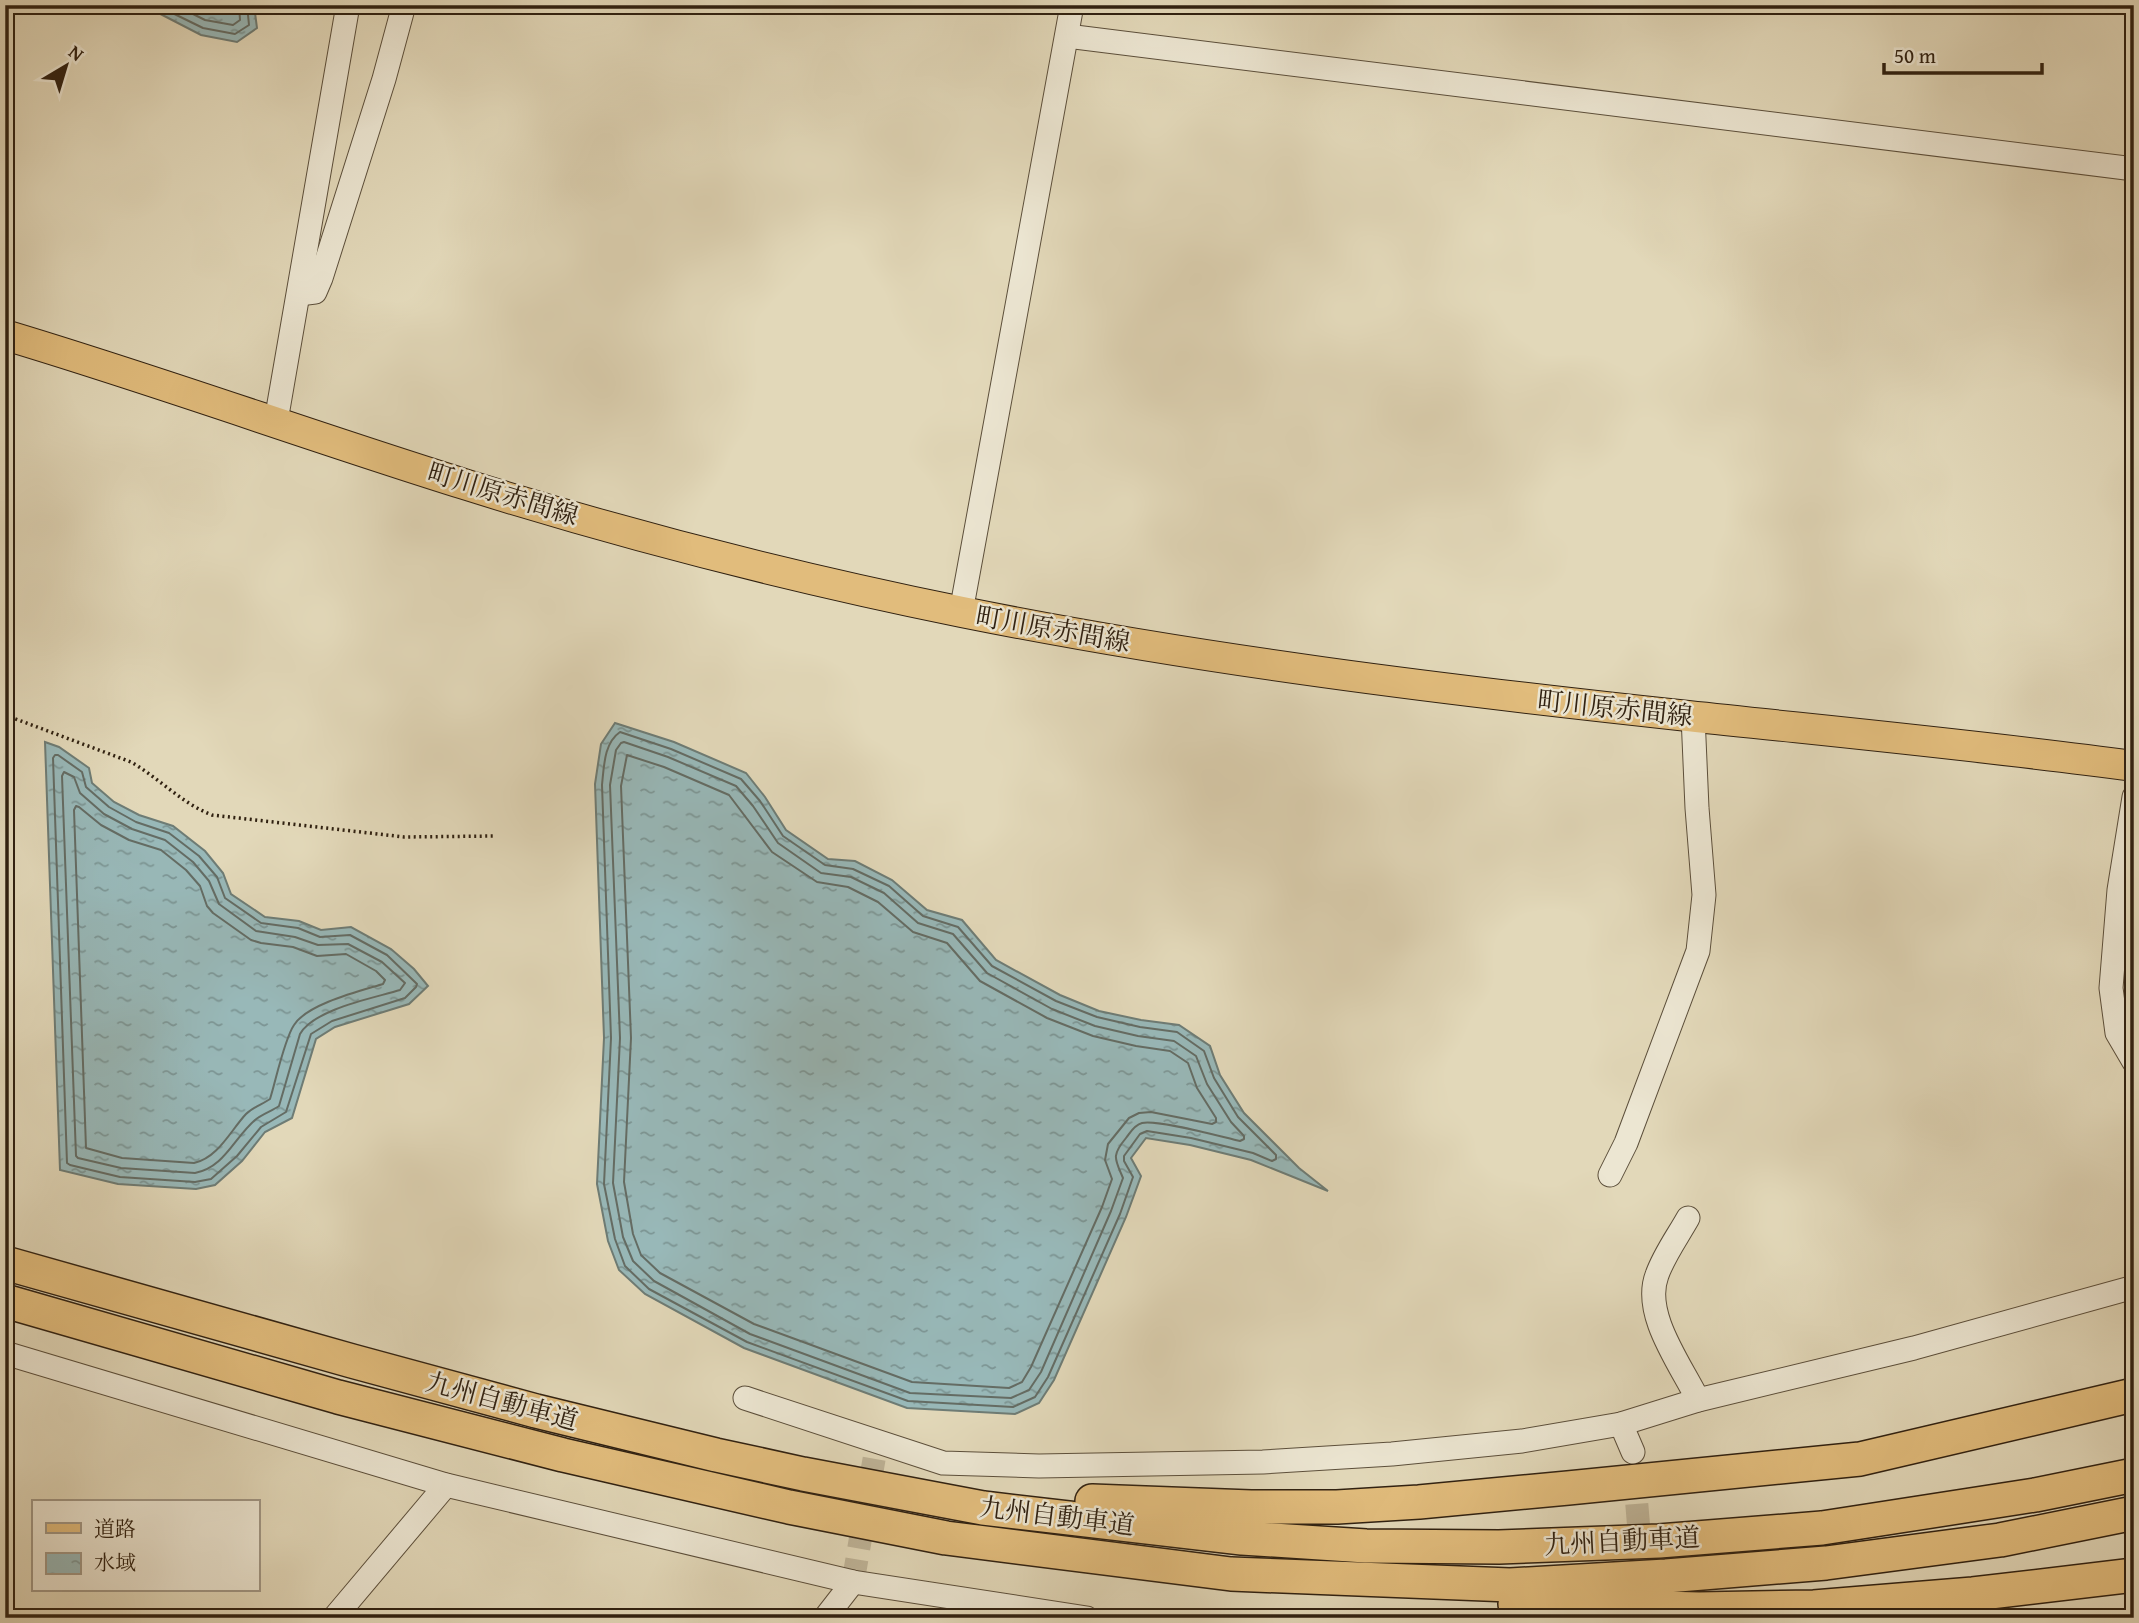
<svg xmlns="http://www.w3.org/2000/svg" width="2139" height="1623" viewBox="0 0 2139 1623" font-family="'Gentium Book Plus','Noto Serif JP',serif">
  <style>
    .water { fill: url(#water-ripples); stroke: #6e7c75; stroke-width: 2 }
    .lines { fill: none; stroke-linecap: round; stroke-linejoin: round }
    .shore { stroke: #646c64; stroke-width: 2 }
    .minor-tunnel { stroke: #beb397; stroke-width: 23; stroke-dasharray: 23 11; stroke-linecap: butt }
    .minor-casing { stroke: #5c4f3b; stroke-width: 25 }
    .major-casing { stroke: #302111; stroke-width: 32 }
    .highway-casing { stroke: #302111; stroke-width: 36 }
    .path { stroke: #302111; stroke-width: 3.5; stroke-dasharray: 2 3.5; stroke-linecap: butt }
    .minor { stroke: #ece6d2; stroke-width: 23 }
    .major { stroke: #e1bc7c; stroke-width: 30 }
    .highway { stroke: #e1bc7c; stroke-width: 33 }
    .labels { text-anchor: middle; stroke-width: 5; stroke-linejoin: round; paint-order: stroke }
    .street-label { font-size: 26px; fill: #302111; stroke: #ece6d2 }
  </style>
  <defs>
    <pattern id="water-ripples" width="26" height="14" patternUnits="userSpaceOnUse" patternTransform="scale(1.75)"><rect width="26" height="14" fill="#98b8b8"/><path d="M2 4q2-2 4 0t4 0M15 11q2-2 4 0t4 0" fill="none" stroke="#7c9594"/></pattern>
  </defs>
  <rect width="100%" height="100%" fill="#e2d8b9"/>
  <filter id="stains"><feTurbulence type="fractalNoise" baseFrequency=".00286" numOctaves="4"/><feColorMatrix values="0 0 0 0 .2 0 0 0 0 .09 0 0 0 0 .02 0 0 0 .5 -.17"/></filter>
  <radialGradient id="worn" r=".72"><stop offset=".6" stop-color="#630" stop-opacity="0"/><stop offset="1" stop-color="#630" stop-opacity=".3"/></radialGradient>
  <!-- water -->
  <g class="water">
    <polygon points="143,5 254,5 257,28 237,42 201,35"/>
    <polygon points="615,723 674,742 746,773 765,797 786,830 828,859 855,861 892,880 927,910 962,920 996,960 1060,995 1099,1011 1141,1020 1179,1025 1210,1046 1220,1075 1244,1113 1299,1168 1328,1191 1251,1160 1190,1145 1146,1138 1131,1158 1141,1176 1126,1217 1054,1380 1039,1403 1015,1414 907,1408 744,1348 645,1294 619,1270 608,1241 597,1184 604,1038 595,784 601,744"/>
    <polygon points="45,742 59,747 89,768 92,783 114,802 139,815 173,826 205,851 223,873 231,894 265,917 299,921 321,930 351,927 391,949 414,969 428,986 409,1004 335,1027 316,1039 292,1118 265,1132 242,1161 215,1185 196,1189 118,1184 60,1170"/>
  </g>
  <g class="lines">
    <!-- shore -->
    <g class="shore">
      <polyline points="156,5 203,28 235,34 249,25 247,5"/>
      <polyline points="175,5 205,20 233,25 240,20 239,5"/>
      <path d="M620 732 671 749 741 779 760 801 783 836 825 865 853 869 889 886 923 916 958 927 992 966 1056 1001 1097 1017 1140 1027 1177 1032 1204 1051 1214 1078 1238 1117 1276 1155V1159L1272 1161 1253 1153 1191 1138 1147 1131 1140 1134 1124 1156V1161L1133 1177 1120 1214 1048 1377 1035 1397 1013 1407 908 1401 747 1342 649 1289 625 1266 615 1239 604 1184 611 1038 602 785C604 766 604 743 620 732Z"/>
      <path d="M624 742 668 757 736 786 753 806 778 843 821 873 851 877 884 893 918 923 953 934 987 973 1052 1009 1095 1026 1138 1036 1174 1041 1196 1056 1207 1084 1231 1122 1244 1136V1139L1240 1141C1222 1137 1157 1119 1142 1123 1134 1125 1130 1133 1126 1138 1111 1156 1115 1159 1123 1178L1111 1211 1041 1372 1029 1390 1011 1398 910 1393 750 1334 654 1281 633 1261 623 1237 613 1183 620 1038 610 785 616 750 621 743Z"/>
      <polygon points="55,755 58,755 82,772 86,787 109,807 136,822 169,833 199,856 217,877 225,898 261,923 298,928 320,937 350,935 387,955 417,984 416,987 405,998 332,1021 311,1034 286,1112 261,1127 237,1156 211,1179 195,1182 120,1177 70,1165 67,1163 53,758"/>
      <polygon points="627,755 664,767 729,795 772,852 817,882 848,887 878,902 913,932 947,943 980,981 1047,1018 1093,1036 1136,1046 1170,1051 1188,1063 1197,1088 1216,1118 1216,1122 1212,1124 1151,1112 1139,1113 1129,1118 1108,1144 1105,1160 1112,1179 1102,1207 1031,1367 1022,1382 1009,1388 912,1382 754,1324 660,1273 641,1255 633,1234 624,1182 631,1038 621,786"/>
      <path d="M64 772 74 777 80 793 104 814 132 829 165 840 193 862 209 881 219 904 256 931 295 937 318 945 348 944 382 962 405 983 400 990C374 998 314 1009 300 1034L279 1106C272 1111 262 1114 255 1120 234 1138 224 1168 195 1173L121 1168 78 1158 76 1156 62 776Z"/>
      <path d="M76 806 79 807 101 825 129 840 161 850 186 870 200 886 207 906 213 913 251 940 261 943 293 947 317 956 346 954 376 971 385 980 383 984C360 991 307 1004 294 1025 284 1040 276 1080 270 1099 263 1104 253 1107 246 1114 231 1130 218 1158 194 1163L122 1158 86 1148 74 810Z"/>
    </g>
    <!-- minor-tunnel -->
    <g class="minor-tunnel">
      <polyline points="1634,1470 1644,1592"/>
      <polyline points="853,1582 877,1442"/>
    </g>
    <defs>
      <g id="minor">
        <polyline points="1067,36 2134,169"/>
        <polyline points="299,294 315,292 321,278 384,79 404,5"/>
        <polyline points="276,421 348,5"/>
        <polyline points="961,612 1072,5"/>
        <polyline points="2134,797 2119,890 2111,988 2117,1033 2134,1062"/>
        <polyline points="1610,1175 1626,1143 1698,951 1704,895 1697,808 1693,716"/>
        <path d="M1688 1218C1678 1236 1664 1255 1657 1275 1642 1314 1681 1365 1698 1400"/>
        <polyline points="5,1353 446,1485 853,1582 1087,1618"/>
        <polyline points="745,1398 943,1463 1039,1466 1263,1462 1392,1454 1522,1441 1621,1424"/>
        <polyline points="1633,1452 1621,1424 1698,1400 1914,1348 2134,1287"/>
        <polyline points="334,1618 446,1485"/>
        <polyline points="825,1618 853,1582"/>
      </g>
      <path id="major" d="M5 335C159 381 310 436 464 484 626 535 795 578 962 612 1201 660 1445 690 1688 716 1837 732 1985 746 2134 766"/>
      <g id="highway">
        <polyline points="5,1263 352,1361 536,1411 716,1455 803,1474 983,1508 1242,1538 1366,1546 1499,1547 1659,1541 1822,1528 2035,1495 2134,1475"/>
        <polyline points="5,1301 338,1397 563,1455 789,1507 946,1538 1231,1574 1510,1585 1666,1576 1826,1563 2000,1540 2134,1513"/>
        <polyline points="1092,1501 1251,1507 1337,1507 1419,1502 1568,1488 1860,1459 2133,1395"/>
        <polyline points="1515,1604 1699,1609 1814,1607 1973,1594 2134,1575"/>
      </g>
    </defs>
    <!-- minor casing -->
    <use href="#minor" class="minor-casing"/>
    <!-- major casing -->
    <use href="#major" class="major-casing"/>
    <!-- highway casing -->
    <use href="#highway" class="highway-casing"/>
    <!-- path -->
    <path class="path" d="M5 715 131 762C159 778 181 803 212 815L404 837 494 836"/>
    <!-- minor -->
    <use href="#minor" class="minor"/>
    <!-- major -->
    <use href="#major" class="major"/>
    <!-- highway -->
    <use href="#highway" class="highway"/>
  </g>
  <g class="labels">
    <!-- street labels -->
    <g class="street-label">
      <text transform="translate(503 494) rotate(17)" y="9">町川原赤間線</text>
      <text transform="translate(1053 629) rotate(10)" y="9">町川原赤間線</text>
      <text transform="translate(1615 708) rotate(6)" y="9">町川原赤間線</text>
      <text transform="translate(502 1401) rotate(15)" y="9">九州自動車道</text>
      <text transform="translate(1057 1516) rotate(7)" y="9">九州自動車道</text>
      <text transform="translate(1622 1541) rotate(-3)" y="9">九州自動車道</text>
    </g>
  </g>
  <!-- margin -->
  <rect width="2139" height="1623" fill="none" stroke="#e2d8b9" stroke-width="28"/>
  <rect x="7" y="7" width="2125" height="1609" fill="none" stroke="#302111" stroke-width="3.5"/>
  <rect x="14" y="14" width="2111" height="1595" fill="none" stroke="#302111" stroke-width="2"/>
  <!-- legend -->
  <rect x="32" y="1500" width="228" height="91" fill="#ece6d2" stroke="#a19785" stroke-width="2"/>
  <rect x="46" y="1523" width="35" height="10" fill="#e1bc7c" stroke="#a19785" stroke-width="2"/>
  <text x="94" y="1536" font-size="21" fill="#302111">道路</text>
  <rect x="46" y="1553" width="35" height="21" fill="url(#water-ripples)" stroke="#a19785" stroke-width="2"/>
  <text x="94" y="1570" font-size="21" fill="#302111">水域</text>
  <!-- north arrow -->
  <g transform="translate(66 66) rotate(38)" stroke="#ece6d2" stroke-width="5" paint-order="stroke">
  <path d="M0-5L12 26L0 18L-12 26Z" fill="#302111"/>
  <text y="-10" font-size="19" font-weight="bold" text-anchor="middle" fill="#302111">N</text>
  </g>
  <!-- scale -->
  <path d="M1884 63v10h158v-10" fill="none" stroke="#302111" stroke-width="3.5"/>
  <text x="1894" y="63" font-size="21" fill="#302111" stroke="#ece6d2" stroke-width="5" paint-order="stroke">50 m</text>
  <rect width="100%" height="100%" filter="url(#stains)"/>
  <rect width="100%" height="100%" fill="url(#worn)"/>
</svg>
